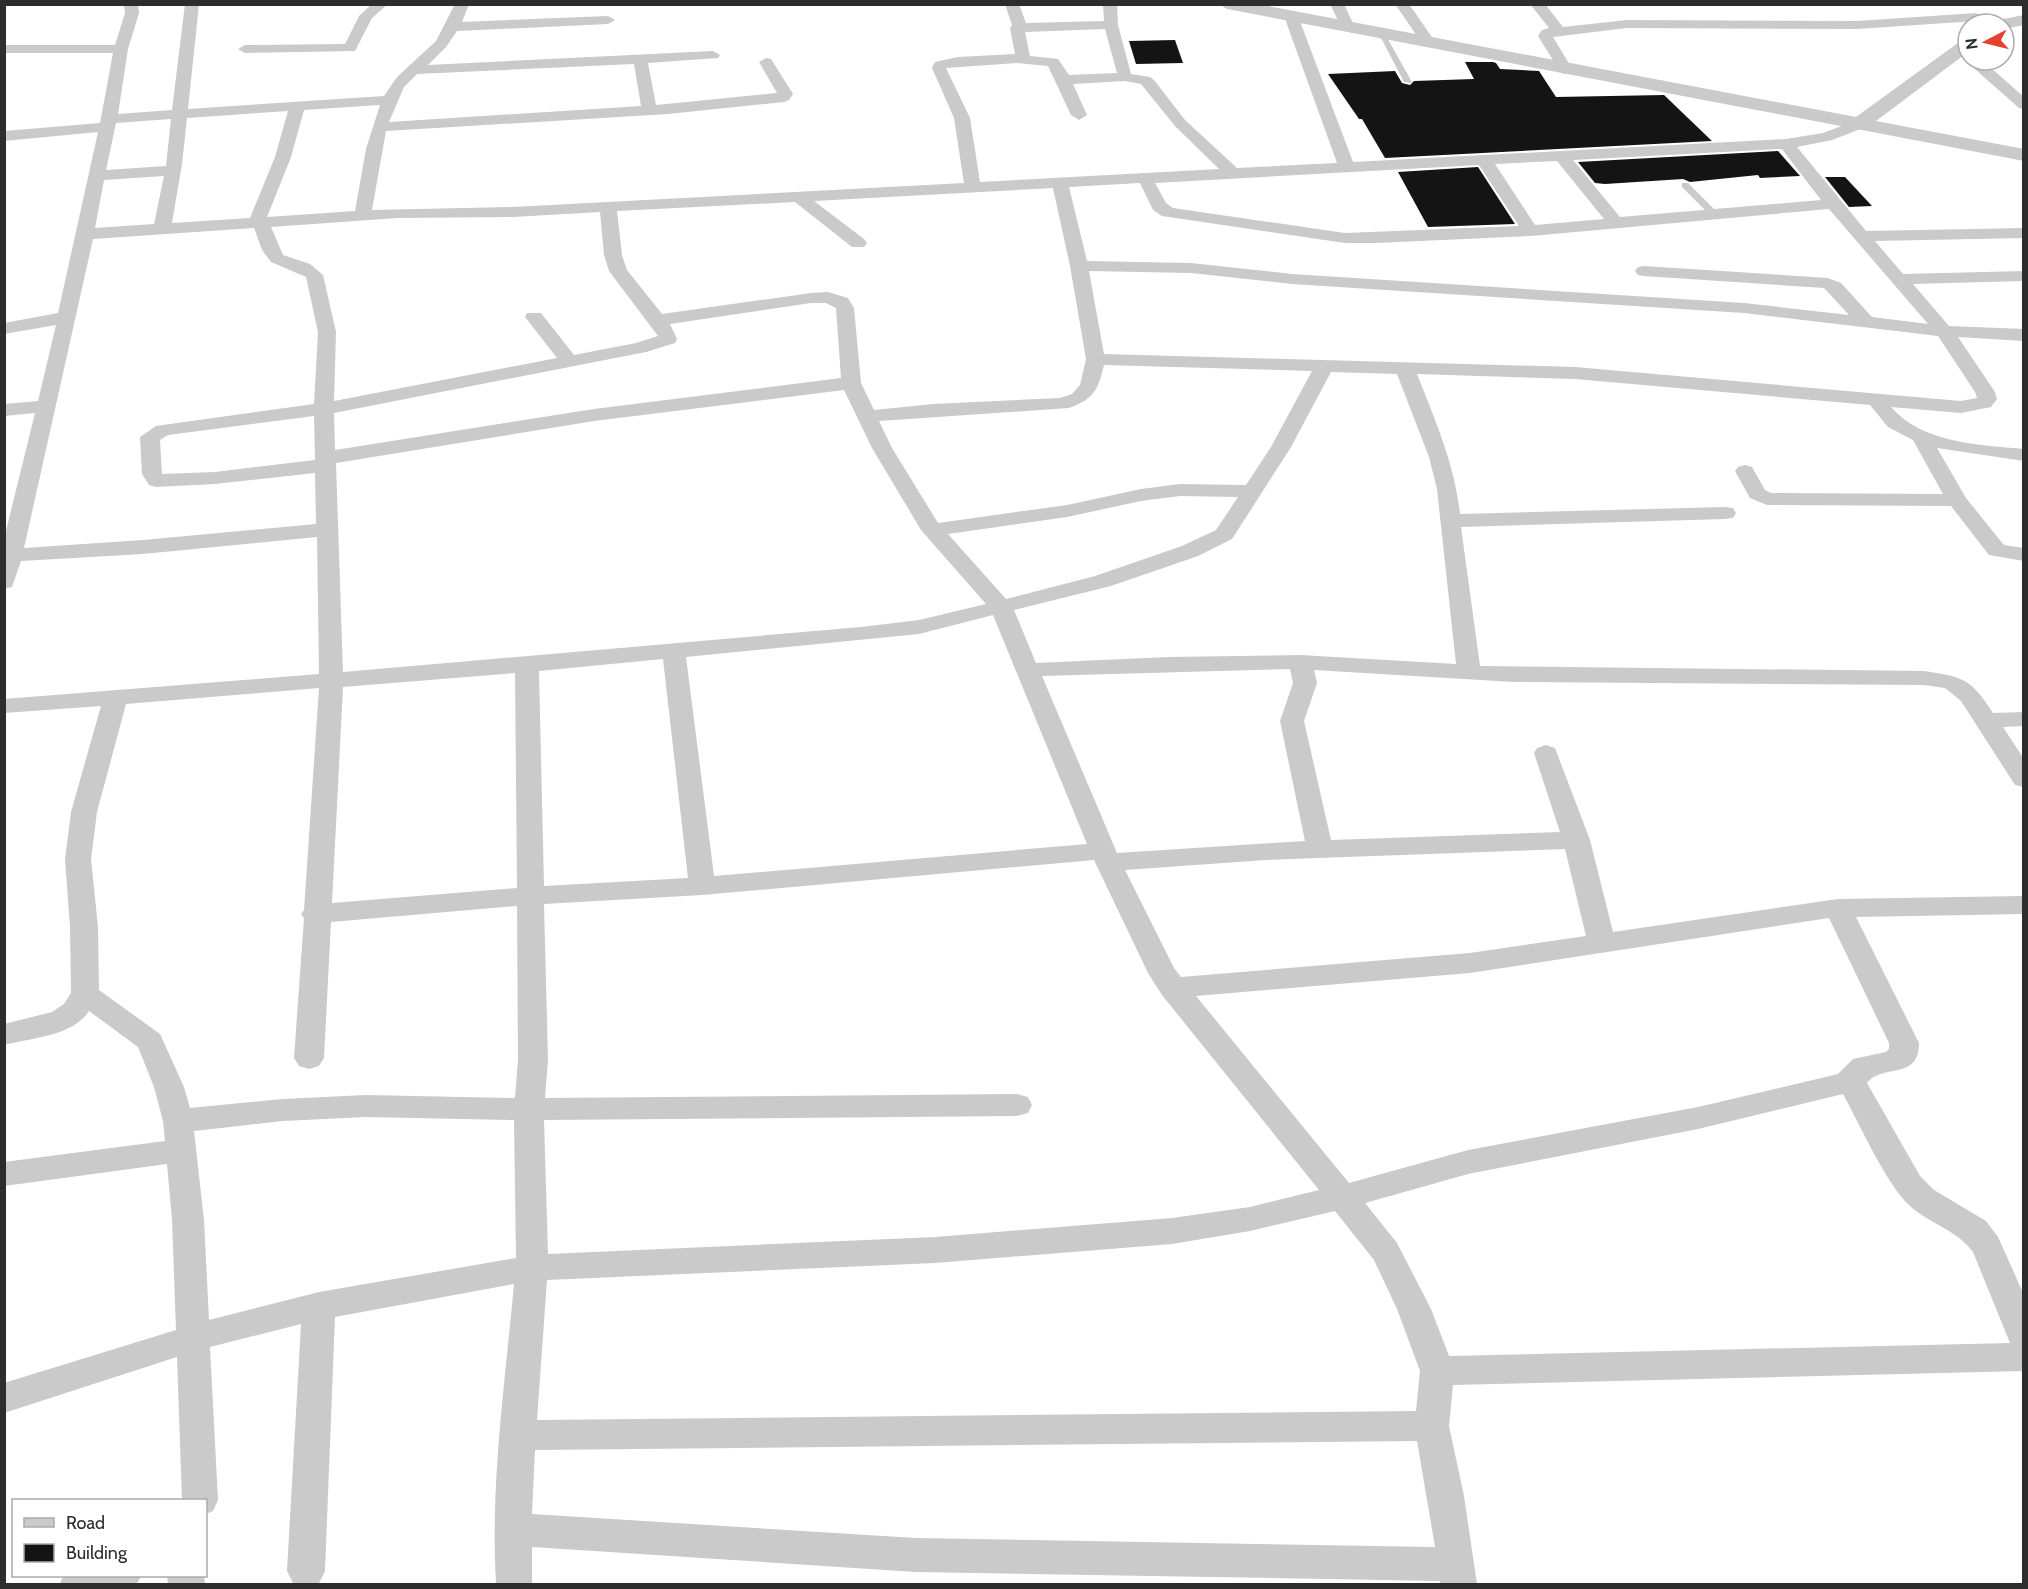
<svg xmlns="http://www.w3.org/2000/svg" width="2028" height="1589" viewBox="0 0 2028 1589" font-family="Cabin,sans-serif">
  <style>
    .building { fill: #141414 }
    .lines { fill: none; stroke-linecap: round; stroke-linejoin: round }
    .service { fill: #cacaca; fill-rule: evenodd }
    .minor { fill: #cacaca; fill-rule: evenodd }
    .tertiary { fill: #cacaca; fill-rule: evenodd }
  </style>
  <rect width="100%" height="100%" fill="#fff"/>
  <!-- building -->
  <g class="building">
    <polygon points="1175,40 1183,63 1136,64 1129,41"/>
    <polygon points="1465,62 1493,62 1496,63 1500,69 1539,71 1556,97 1664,95 1712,141 1385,158 1362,119 1359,119 1328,74 1395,71 1402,83 1410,85 1414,81 1474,79"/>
    <polygon points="1778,151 1800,176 1760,178 1758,175 1690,182 1683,179 1605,184 1595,183 1578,162"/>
    <polygon points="1478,167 1515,224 1428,227 1398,172"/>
    <polygon points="1825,177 1845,177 1872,206 1849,207"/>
  </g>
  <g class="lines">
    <!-- service -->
    <g class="service">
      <polygon points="1382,32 1385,34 1412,82 1410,83 1404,82 1379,34"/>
      <polygon points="1682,183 1688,183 1718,213 1718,217 1712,217 1682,187"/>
    </g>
    <!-- minor -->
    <g class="minor">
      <path d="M124 4H138L139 13 128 49 118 114 172 110 185 4H199L188 109 384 96 397 77 436 41 455 4H469L462 22 608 16 615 20 608 24 457 31 446 47 428 65 713 51 720 55 718 58 648 63 656 105 777 93 759 62 766 58 771 59 793 94 789 100 784 102 668 114 386 131 372 210 513 207 964 183 954 118 932 68 935 62 958 57 1015 54 1010 28 1012 25 1005 4H1019L1026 23 1104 21 1103 4H1117L1118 25 1131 74 1150 77 1154 80 1185 120 1237 168 1337 163 1284 16 1291 12 1298 16 1353 162 1786 139 1823 133 1858 120 1866 125 1863 128 1832 140 1797 147 1866 231 2024 228V238L1875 241 1903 274 2024 271V281L1913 284 1949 326 2024 329V341L1958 337 1995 392 1997 399 1991 407 1961 413 1891 407C1922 443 1979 445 2024 449V461L1937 448 1966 498 1999 539 2004 545 2024 548V561L1989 555 1951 506 1767 505 1750 498 1735 471 1738 467 1745 465 1752 467 1765 490 1771 493 1943 494 1913 440 1888 427 1870 405 1575 379 1417 374C1435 420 1455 465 1460 514L1725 507 1733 508 1736 513 1733 518 1725 519 1461 527 1480 666 1924 671C1964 677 1971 679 1993 713L2024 712V726L2003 727 2024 759V787L2015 785 1961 701 1945 688 1924 685 1514 682 1314 670 1317 683 1304 721 1331 840 1560 832 1534 753 1537 748 1546 745 1555 748 1590 840 1613 932 1838 899 2024 896V914L1856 917 1919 1043C1919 1081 1883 1063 1867 1083L1920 1176 1934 1190 1986 1221 1998 1237 2024 1295V1371L1453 1385 1449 1426 1464 1496 1477 1584H1441L1440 1581 916 1572 532 1547V1584H496C490 1485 505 1383 514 1284L335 1317 325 1571 319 1583H293L287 1571 301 1324 210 1347 218 1500 213 1511 206 1514V1500H182L177 1357 4 1413V1383L176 1330 172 1220 167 1164 4 1186V1162L165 1141 163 1121 154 1087 138 1047 89 1011C73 1036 31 1038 4 1045V1024L52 1012 64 1004 71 993 70 927 65 859 71 812 101 706 4 713V699L319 674 317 537 143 554 21 561 12 587 4 589V539L35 413 4 416V404L38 401 56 325 4 334V323L58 313 98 132 4 141V131L100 123 113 53H4V45H115L125 13ZM1105 29 1117 73 1069 75 1058 59 1030 56 1025 32ZM1017 63 1048 66 1071 115 1079 120 1087 115 1073 84 1125 81 1141 84 1175 126 1219 169 980 182 970 118 946 68ZM634 64 641 106 389 122 404 87 417 74ZM380 105 366 149 355 211 267 217 291 157 304 110ZM288 111 275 157 250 218 172 223 182 164 187 118ZM171 119 166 166 106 170 116 123ZM1782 149 1821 200 1620 217 1573 160ZM1557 161 1604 219 1535 225 1495 164ZM1479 165 1519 226 1345 233 1173 208 1166 203 1155 183ZM164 176 154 224 95 228 104 180ZM1140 183 1153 210 1162 216 1345 243H1376L1531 236 1829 209 1928 324 1872 317 1841 283 1828 278 1644 266 1638 267 1635 271 1638 275 1644 276 1824 288 1849 315 1744 303 1292 274 1191 263 1087 261 1069 187ZM1053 188 1070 266 1086 359 1080 385 1072 394 1060 398 933 404 874 410 861 383 854 308 848 298 828 292 811 293 662 314 627 270 622 255 617 211 795 202 852 247H864L867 243 864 239 814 201ZM600 212 604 255 609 271 658 336 636 343 574 355 541 313H527L525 317 557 358 334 401 336 332 323 275 310 264 283 255 271 227 398 218 513 217ZM254 228 262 250 271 262 306 277 318 332 314 404 156 426 140 437 142 474 149 485 156 487 215 484 315 473 316 524 143 540 24 548 93 239ZM1089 271 1191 273 1292 284 1744 313 1938 336 1975 392 1977 398 1961 401 1575 367 1104 354ZM811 303H826L836 308 841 378 594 409 335 450 334 413 646 352 675 343 677 339 670 324ZM1104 365 1312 371 1271 447 1246 485 1180 484 1141 489 1067 505 938 523 892 448 879 421 1069 408C1094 399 1098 390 1104 365ZM1331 372 1397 374 1429 457 1437 489 1456 664 1300 655 1168 657 1036 663 1014 610 1111 586 1198 556 1232 539 1291 447ZM844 390 872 448 921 530 986 604 919 620 861 627 343 672 336 463 594 421ZM314 416 315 460 215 472 162 474 160 440 168 435ZM1180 496 1238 497 1216 530 1182 546 1095 576 1006 599 948 534 1067 517 1141 501ZM993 615 1087 844 714 876 686 657 919 634ZM663 659 688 878 544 886 539 671ZM1290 669 1293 683 1280 721 1305 841 1117 853 1042 676ZM515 673 517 888 332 903 343 687ZM319 688 304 910 301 914 304 918 294 1058 299 1066 309 1069 319 1066 324 1058 331 922 517 906 518 1060 515 1098 366 1095 283 1099 190 1108 184 1087 160 1034 99 990 98 927 91 859 97 812 126 704ZM1565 849 1586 936 1470 953 1181 977 1174 968 1125 870 1266 860ZM1094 860 1148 973 1162 995 1319 1190 1250 1207 1172 1218 935 1237 548 1254 544 1120 1017 1116 1028 1113 1032 1105 1028 1097 1017 1094 545 1098 548 1060 544 904 702 895ZM1829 918 1889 1043V1049L1886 1052 1853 1059 1838 1074 1698 1107 1468 1150 1349 1183 1196 996 1470 973ZM1843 1094C1860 1125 1886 1184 1910 1206 1930 1224 1957 1230 1973 1252L2010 1343 1449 1356 1431 1309 1397 1243 1365 1203 1468 1174 1698 1129ZM366 1117 514 1120 516 1258 319 1292 209 1320 204 1220 194 1131 283 1121ZM1335 1211 1374 1260 1397 1309 1420 1371 1416 1411 537 1420 547 1280 935 1263 1172 1244 1250 1231ZM1417 1441 1435 1547 916 1538 532 1514 535 1450Z"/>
      <polygon points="372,4 388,4 372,18 355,51 245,53 238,49 245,45 345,44 359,16"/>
      <polygon points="1330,4 1344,4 1355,28 1353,31 1343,31"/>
      <polygon points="1395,4 1409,4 1436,43 1434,46 1424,46"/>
      <polygon points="1530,4 1545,4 1563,27 1627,20 1857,21 1976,13 1983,17 1976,21 1857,29 1627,28 1553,37 1573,70 1566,74 1561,73 1538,36 1542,30 1549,28"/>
      <polygon points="1968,57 1968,60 1982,60 2024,97 2024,109 2019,108 1968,63 1966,60"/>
      <polygon points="63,1576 141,1576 137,1584 60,1584"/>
      <polygon points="167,1576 204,1576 205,1584 168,1584"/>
    </g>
    <!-- tertiary -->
    <g class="tertiary">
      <polygon points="1219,4 1257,4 1856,117 1962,40 1968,39 1968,52 1876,121 2024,149 2024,161 1227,9"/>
      <polygon points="2024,15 2024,25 2004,29 2004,24 1995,24 1998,20"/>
    </g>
  </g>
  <!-- border -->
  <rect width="2028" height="1589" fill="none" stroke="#2d2d2d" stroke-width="12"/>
  <!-- legend -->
  <rect x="12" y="1499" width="195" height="78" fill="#ffffff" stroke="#ababab" stroke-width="1.5"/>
  <rect x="24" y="1518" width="30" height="9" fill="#cacaca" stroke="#ababab" stroke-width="1.5"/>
  <text x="66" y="1529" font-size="18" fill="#2d2d2d">Road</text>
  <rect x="24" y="1544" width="30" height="18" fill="#141414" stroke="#ababab" stroke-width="1.5"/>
  <text x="66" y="1559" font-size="18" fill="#2d2d2d">Building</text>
  <!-- north arrow -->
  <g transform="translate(1986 42) rotate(263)"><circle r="28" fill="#ffffff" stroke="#ababab" stroke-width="1.5"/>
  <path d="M0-4.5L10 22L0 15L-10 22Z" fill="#e6412e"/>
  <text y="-9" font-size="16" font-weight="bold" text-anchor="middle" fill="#2d2d2d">N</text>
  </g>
</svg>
